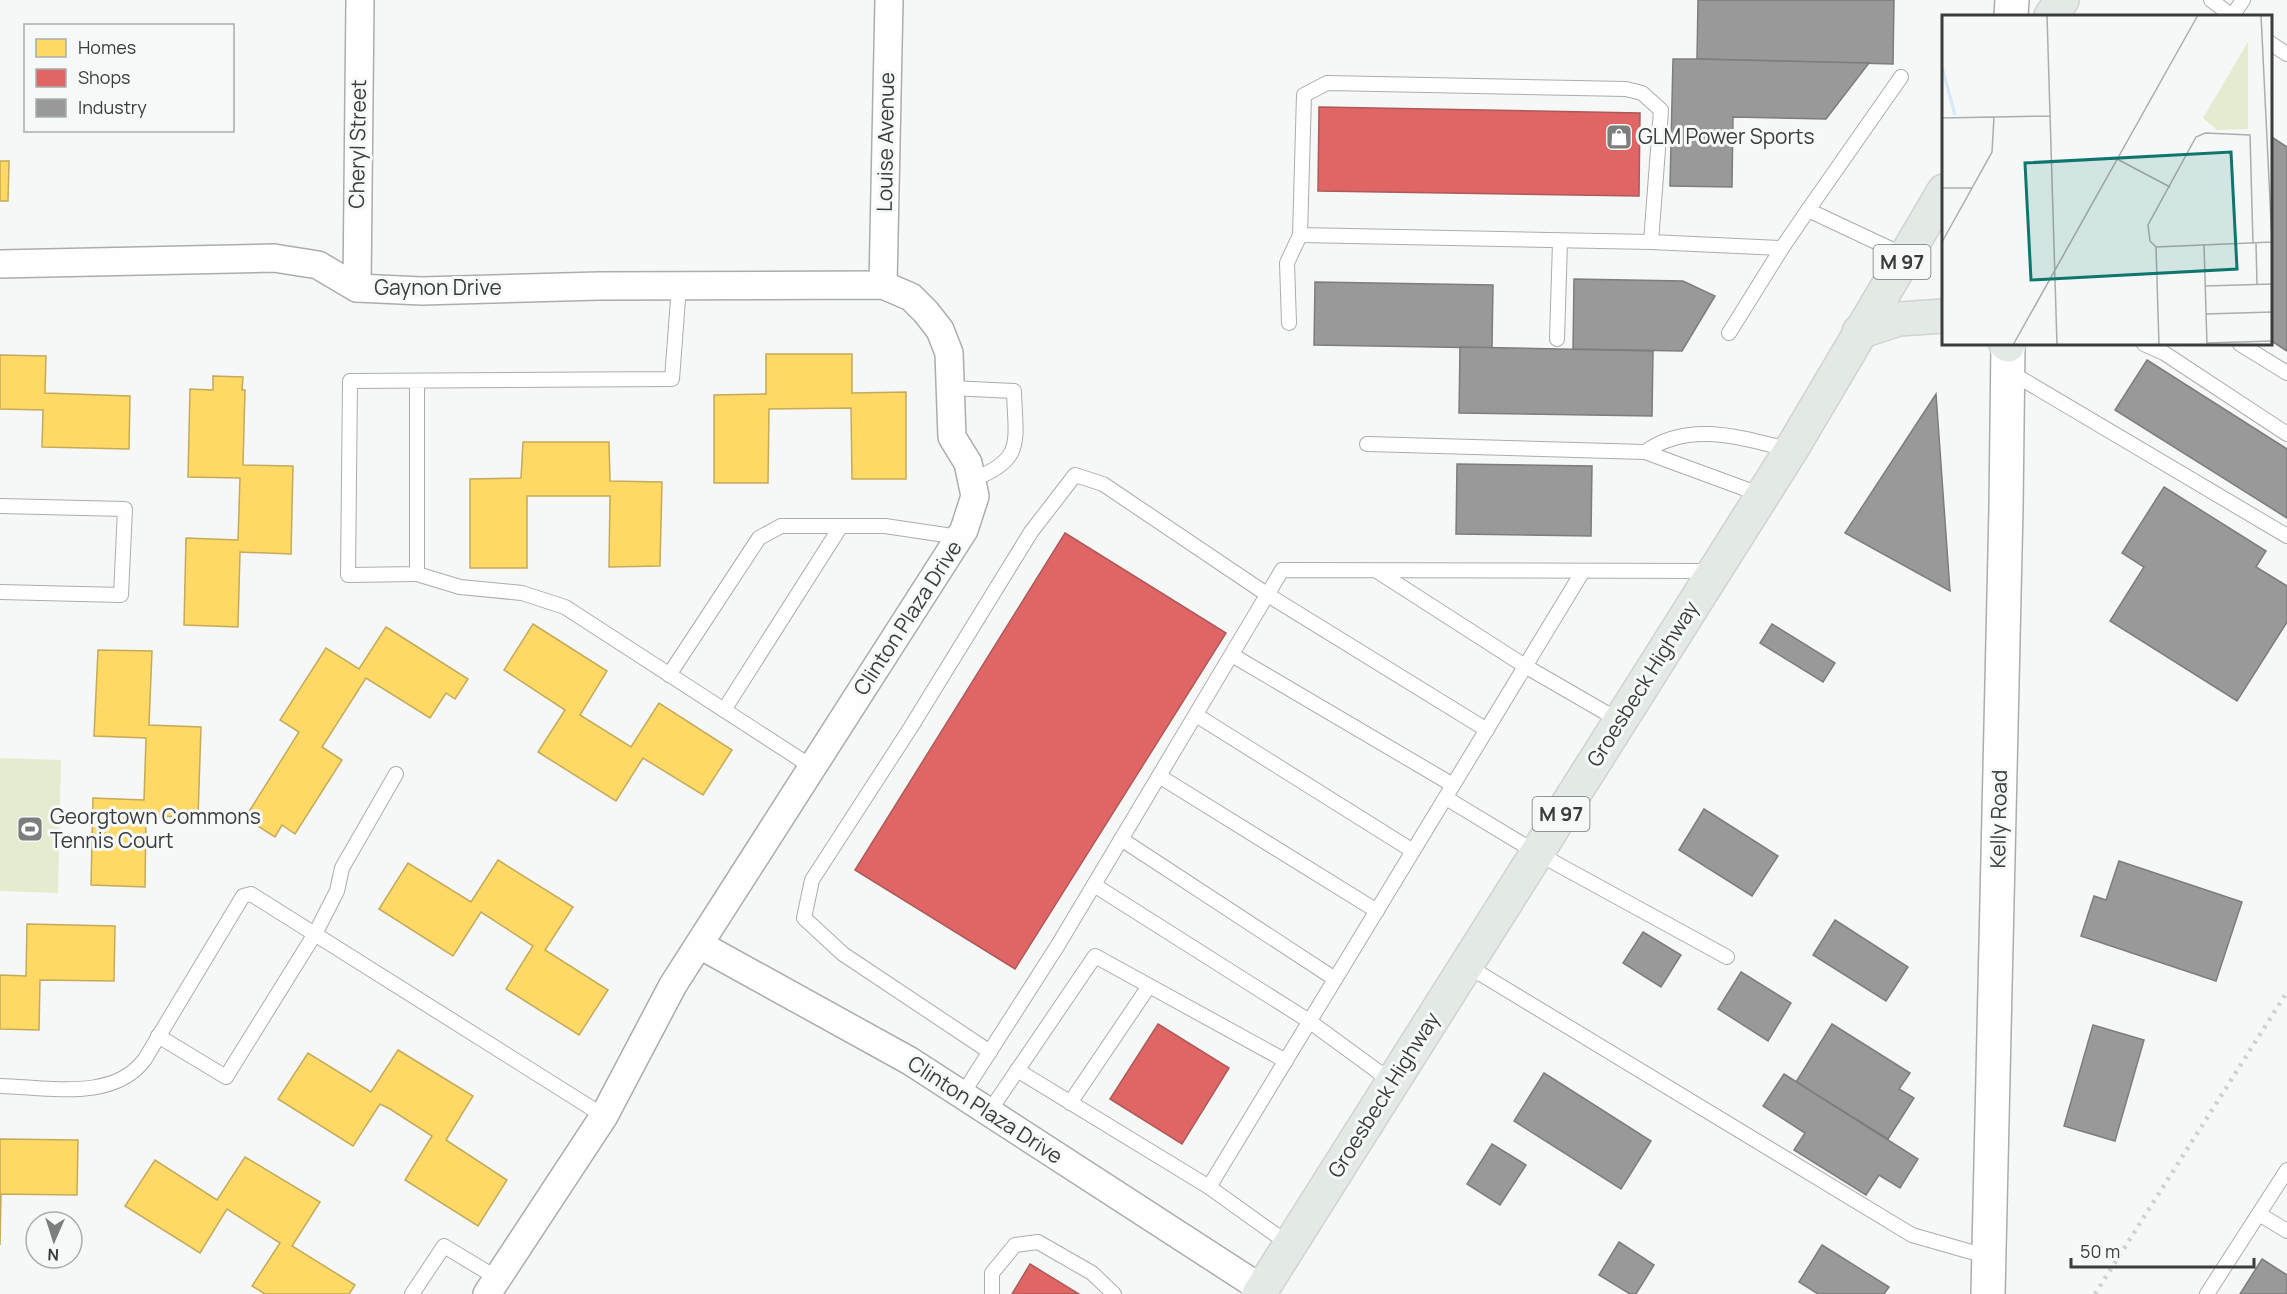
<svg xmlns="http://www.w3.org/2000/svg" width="2287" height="1294" viewBox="0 0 2287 1294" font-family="Manrope,sans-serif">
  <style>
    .green { fill: #e4ebcf }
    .homes { fill: #ffd966; stroke: #c4aa59; stroke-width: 1.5 }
    .shops { fill: #e06666; stroke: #ae5959; stroke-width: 1.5 }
    .industry { fill: #999; stroke: #7d7d7d; stroke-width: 1.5 }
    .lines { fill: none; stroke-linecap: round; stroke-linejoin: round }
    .service-casing { stroke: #abadac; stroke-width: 16 }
    .minor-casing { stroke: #abadac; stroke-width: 30 }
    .tertiary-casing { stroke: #abadac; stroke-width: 36 }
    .primary-casing { stroke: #d1d2d1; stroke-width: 36 }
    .service { stroke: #fefefe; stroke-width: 14 }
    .minor { stroke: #fefefe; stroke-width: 27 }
    .tertiary { stroke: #fefefe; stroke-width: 33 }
    .primary { stroke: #e3e9e5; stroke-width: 33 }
    .rail { stroke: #cfd0d0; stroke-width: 4.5; stroke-dasharray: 3 6; stroke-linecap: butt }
    .labels { text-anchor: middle; stroke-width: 6; stroke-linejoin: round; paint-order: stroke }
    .shield { fill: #f5f9f8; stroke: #737574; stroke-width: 1.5 }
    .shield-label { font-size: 20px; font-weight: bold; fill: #3b3c3c }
    .poi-label { font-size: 21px; fill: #3b3c3c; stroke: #f5f9f8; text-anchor: start }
    .street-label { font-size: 21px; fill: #3b3c3c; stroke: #f5f9f8 }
    .inset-river { fill: none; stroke: #d6e7f9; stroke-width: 3 }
    .inset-road { fill: none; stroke: #abadac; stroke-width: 1.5 }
    .view { fill: #0f766e; fill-opacity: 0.15; stroke: #0f766e; stroke-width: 3 }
    .inset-edge { fill: none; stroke: #3b3c3c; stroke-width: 3 }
  </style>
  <rect width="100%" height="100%" fill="#f6f8f7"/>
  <!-- green -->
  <polygon class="green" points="0,758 61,760 58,893 0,891"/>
  <!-- homes -->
  <g class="homes">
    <polygon points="0,161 9,161 8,201 0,201"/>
    <polygon points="766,354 852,354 852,393 906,392 906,479 852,479 851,408 769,409 768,483 714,483 714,395 766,394"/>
    <polygon points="0,355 46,356 45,393 130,396 129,449 42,447 43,410 0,409"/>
    <polygon points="213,376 243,377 242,390 245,390 243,465 293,466 291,554 240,552 238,627 184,625 186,538 238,540 240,478 188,477 190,389 213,390"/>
    <polygon points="523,442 609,442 610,481 662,482 660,566 609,567 610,496 527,496 527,568 470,568 470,479 521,478"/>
    <polygon points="533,624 607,671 580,715 631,747 659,703 732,750 703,795 643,758 616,801 538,752 565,710 504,670"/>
    <polygon points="386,627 468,679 455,699 446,693 430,718 366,678 322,747 342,760 295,834 282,825 275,837 245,818 299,732 280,720 326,648 359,669"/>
    <polygon points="98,650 152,651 149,725 201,727 198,817 146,816 145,887 91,885 93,798 144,800 146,738 94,736"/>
    <polygon points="498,860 573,907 545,950 608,990 579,1035 506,989 533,946 481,912 453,956 379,909 408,863 471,902"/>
    <polygon points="27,924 115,926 114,981 40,980 39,1030 0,1029 0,975 26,976"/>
    <polygon points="398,1050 473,1096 446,1140 507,1180 478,1226 405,1180 432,1136 390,1109 380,1104 353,1146 278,1099 308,1053 371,1092"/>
    <polygon points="0,1139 78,1140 77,1195 1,1194 0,1245"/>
    <polygon points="245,1157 320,1202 292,1246 355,1285 349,1294 265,1294 252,1286 280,1243 227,1209 200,1253 125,1206 155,1160 217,1200"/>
  </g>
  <!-- shops -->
  <g class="shops">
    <polygon points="1319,107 1640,113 1639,196 1318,191"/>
    <polygon points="1065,533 1226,633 1015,969 855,870"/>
    <polygon points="1158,1024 1229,1068 1182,1144 1110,1099"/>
    <polygon points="1030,1264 1079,1294 1012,1294"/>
  </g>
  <!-- industry -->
  <g class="industry">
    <polygon points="1698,0 1894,0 1893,64 1697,59"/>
    <polygon points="1673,59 1697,59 1869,63 1826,119 1733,117 1732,187 1670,186"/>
    <polygon points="2270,136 2287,147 2287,351 2270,340"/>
    <polygon points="1574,279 1683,281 1715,296 1682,351 1573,349"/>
    <polygon points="1315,282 1493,285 1492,348 1314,345"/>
    <polygon points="1460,347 1653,351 1652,416 1459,413"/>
    <polygon points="2147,360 2287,449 2287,518 2115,410"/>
    <polygon points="1936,394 1950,591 1845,533"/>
    <polygon points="1457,464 1592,466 1591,536 1456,534"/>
    <polygon points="2164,487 2266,551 2256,567 2287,586 2287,622 2237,701 2110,621 2144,567 2122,553"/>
    <polygon points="1772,624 1835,663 1823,682 1760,643"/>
    <polygon points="1704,809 1778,856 1752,896 1679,850"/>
    <polygon points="2119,861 2242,902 2216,981 2081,936 2094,896 2106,900"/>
    <polygon points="1835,920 1908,967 1886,1001 1813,955"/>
    <polygon points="1643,932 1681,955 1661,987 1623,963"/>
    <polygon points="1741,972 1791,1003 1768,1041 1718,1009"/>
    <polygon points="1832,1024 1910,1073 1899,1089 1914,1098 1888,1139 1796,1082"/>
    <polygon points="2093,1025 2144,1040 2115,1141 2064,1126"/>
    <polygon points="1544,1073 1651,1141 1621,1189 1514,1121"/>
    <polygon points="1784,1074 1918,1159 1900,1188 1879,1175 1866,1195 1794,1150 1805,1133 1763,1106"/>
    <polygon points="1492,1144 1526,1165 1500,1205 1467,1184"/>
    <polygon points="1619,1242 1654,1265 1636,1294 1630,1294 1599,1275"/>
    <polygon points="1822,1245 1889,1287 1884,1294 1818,1294 1799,1282"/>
    <polygon points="2262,1259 2287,1275 2287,1294 2240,1294"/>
  </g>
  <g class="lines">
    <defs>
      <g id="service">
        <polyline points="2211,0 2232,16"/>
        <polyline points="2232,16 2243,0"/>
        <polyline points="2270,43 2287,54"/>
        <polyline points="1808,210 1901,77"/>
        <polyline points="1651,242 1661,110 1642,93 1626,89 1327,83 1304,95 1300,235 1651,242 1782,248 1808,210 1906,256"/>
        <polyline points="1289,323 1287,263 1300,235"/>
        <polyline points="1729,333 1782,248"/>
        <polyline points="1557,339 1560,242"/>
        <polyline points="2144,344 2164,353 2287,434"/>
        <polyline points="2240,344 2287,373"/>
        <polyline points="2010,372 2287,536"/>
        <polyline points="417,381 417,574 348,575 350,381 672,379 679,286"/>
        <path d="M950 388 1014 391C1015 439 1026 460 973 479"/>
        <polyline points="1367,444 1645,452"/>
        <path d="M1762 495 1645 452C1690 420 1742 438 1791 450"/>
        <polyline points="0,506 125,509 121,595 0,592"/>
        <polyline points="1377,571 1525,666 1620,721"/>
        <polyline points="417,574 460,587 522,593 565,607 812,767"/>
        <polyline points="1232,655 1453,785"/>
        <polyline points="669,675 759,538 781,526 885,526 959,537"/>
        <polyline points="724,710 841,526"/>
        <polyline points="1196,715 1413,851"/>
        <polyline points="1159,776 1377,911"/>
        <polyline points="1446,798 1537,853 1727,957"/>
        <polyline points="1121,839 1335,979"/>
        <polyline points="1094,885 1309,1021 1391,1081"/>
        <polyline points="1466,965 1912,1235 1989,1257"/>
        <polyline points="158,1036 226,1077 316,932 337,891 342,868 396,774"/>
        <polyline points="990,1052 843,954 804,918 812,880 911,727 1031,532 1075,475 1103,484 1268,595 1487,730"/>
        <polyline points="1017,1070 1209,1187 1290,1245"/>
        <path d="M0 1086C47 1087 114 1102 145 1059L243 896 251 894 604 1116"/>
        <polyline points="962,1095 1058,945 1282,570 1713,571"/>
        <polyline points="1070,1103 1149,986"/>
        <polyline points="989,1112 1095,956 1286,1061"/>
        <polyline points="1209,1187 1583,571"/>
        <polyline points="2259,1214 2287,1231"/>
        <polyline points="412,1294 444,1246 497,1278"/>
        <polyline points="992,1294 992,1273 1015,1245 1038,1242 1092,1273 1114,1294"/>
        <polyline points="2207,1294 2287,1170"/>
      </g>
      <g id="minor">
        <polyline points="0,264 274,258 318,265 357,288 422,291 599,286 883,285 911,297 926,312 940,330 949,353 952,437 968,463 975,496 964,530 673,985 604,1116 487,1294"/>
        <polyline points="883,285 889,0"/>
        <polyline points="357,288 360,0"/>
        <polyline points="700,945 910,1061 1262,1289"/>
      </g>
      <g id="tertiary">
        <polyline points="2011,16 2012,0"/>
        <polyline points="1988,1294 2006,508 2008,344"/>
      </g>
      <g id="primary">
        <polyline points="2051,16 2062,0"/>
        <polyline points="1859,332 1899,319 1944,316"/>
        <polyline points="2006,344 2008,345"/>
        <polyline points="1259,1294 1791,450 1944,191"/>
      </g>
    </defs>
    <!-- service casing -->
    <use href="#service" class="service-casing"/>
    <!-- minor casing -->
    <use href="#minor" class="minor-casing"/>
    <!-- tertiary casing -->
    <use href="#tertiary" class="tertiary-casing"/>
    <!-- primary casing -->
    <use href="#primary" class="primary-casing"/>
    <!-- service -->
    <use href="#service" class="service"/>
    <!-- minor -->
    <use href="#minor" class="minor"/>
    <!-- tertiary -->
    <use href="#tertiary" class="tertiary"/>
    <!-- primary -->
    <use href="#primary" class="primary"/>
    <!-- rail -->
    <polyline class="rail" points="2095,1294 2287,992"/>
  </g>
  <!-- icons -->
  <defs>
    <symbol id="shop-square" viewBox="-11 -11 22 22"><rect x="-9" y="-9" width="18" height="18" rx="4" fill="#7c7e7d" stroke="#f5f9f8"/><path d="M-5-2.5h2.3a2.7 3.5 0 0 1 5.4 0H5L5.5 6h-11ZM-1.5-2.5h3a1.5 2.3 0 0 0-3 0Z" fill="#fff"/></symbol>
    <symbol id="stadium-square" viewBox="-11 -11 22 22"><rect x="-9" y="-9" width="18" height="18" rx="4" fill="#7c7e7d" stroke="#f5f9f8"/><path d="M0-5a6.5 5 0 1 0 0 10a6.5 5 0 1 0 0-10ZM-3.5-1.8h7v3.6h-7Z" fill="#fff"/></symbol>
  </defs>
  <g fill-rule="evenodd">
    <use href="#shop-square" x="1604" y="122" width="30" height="30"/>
    <use href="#stadium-square" x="15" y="814" width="30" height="30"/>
  </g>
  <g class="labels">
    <!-- shield labels -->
    <g class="shield">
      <rect x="1873.5" y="245" width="57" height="34" rx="4.5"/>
      <rect x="1532.5" y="797" width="57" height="34" rx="4.5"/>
    </g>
    <g class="shield-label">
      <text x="1902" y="269">M 97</text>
      <text x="1561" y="821">M 97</text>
    </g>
    <!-- poi labels -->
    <g class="poi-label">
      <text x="1638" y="144">GLM Power Sports</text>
      <text x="50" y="824">Georgtown Commons<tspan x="50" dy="24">Tennis Court</tspan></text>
    </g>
    <!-- street labels -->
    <g class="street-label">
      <text transform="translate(886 142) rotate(-89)" y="7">Louise Avenue</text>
      <text transform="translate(358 144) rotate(-89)" y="7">Cheryl Street</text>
      <text x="438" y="295">Gaynon Drive</text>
      <text transform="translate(908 618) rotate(-57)" y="7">Clinton Plaza Drive</text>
      <text transform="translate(1643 684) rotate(-58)" y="7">Groesbeck Highway</text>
      <text transform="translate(1999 819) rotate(-89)" y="7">Kelly Road</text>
      <text transform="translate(1384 1095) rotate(-58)" y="7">Groesbeck Highway</text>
      <text transform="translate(985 1110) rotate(33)" y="7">Clinton Plaza Drive</text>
    </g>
  </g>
  <!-- overview -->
  <g transform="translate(1942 15)">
    <rect width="330" height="330" fill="#f6f8f7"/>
    <path d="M306 27V114L275 115 261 103Z" fill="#e4ebcf"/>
    <path class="inset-river" d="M0 52 13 100"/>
    <path class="inset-road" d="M105 0 115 330M319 0 330 227M0 103 108 101M175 144 228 172M0 173H30M0 227 50 137 52 102M314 228 315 269M262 229 265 330M214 232 208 226 206 210 254 122 263 118 308 120 311 229M214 232 330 227M214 232 217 330M263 271 330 269M264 299 330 297M265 328 330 326M71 330 256 0"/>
    <path class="view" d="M289 137 295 254 89 265 83 148Z"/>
    <rect width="330" height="330" class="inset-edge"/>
  </g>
  <!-- legend -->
  <rect x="24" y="24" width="210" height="108" fill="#f5f9f8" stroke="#abadad" stroke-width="1.5"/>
  <rect x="36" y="39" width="30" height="18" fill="#ffd966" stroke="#abadad" stroke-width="1.5"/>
  <text x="78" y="54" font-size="18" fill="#3b3c3c">Homes</text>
  <rect x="36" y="69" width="30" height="18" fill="#e06666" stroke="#abadad" stroke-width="1.5"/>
  <text x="78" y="84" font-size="18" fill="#3b3c3c">Shops</text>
  <rect x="36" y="99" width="30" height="18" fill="#999999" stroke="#abadad" stroke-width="1.5"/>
  <text x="78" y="114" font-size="18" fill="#3b3c3c">Industry</text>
  <!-- north arrow -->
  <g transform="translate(54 1240) rotate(183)"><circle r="28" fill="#f5f9f8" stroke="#abadad" stroke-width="1.5"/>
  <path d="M0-4.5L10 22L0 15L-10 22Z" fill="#7c7e7d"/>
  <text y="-9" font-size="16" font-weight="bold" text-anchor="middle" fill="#3b3c3c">N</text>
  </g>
  <!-- scale -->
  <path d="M2071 1258v9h183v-9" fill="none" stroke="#3b3c3c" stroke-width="3"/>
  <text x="2080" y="1258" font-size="18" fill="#3b3c3c" stroke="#f5f9f8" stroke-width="4.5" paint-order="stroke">50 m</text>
</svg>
